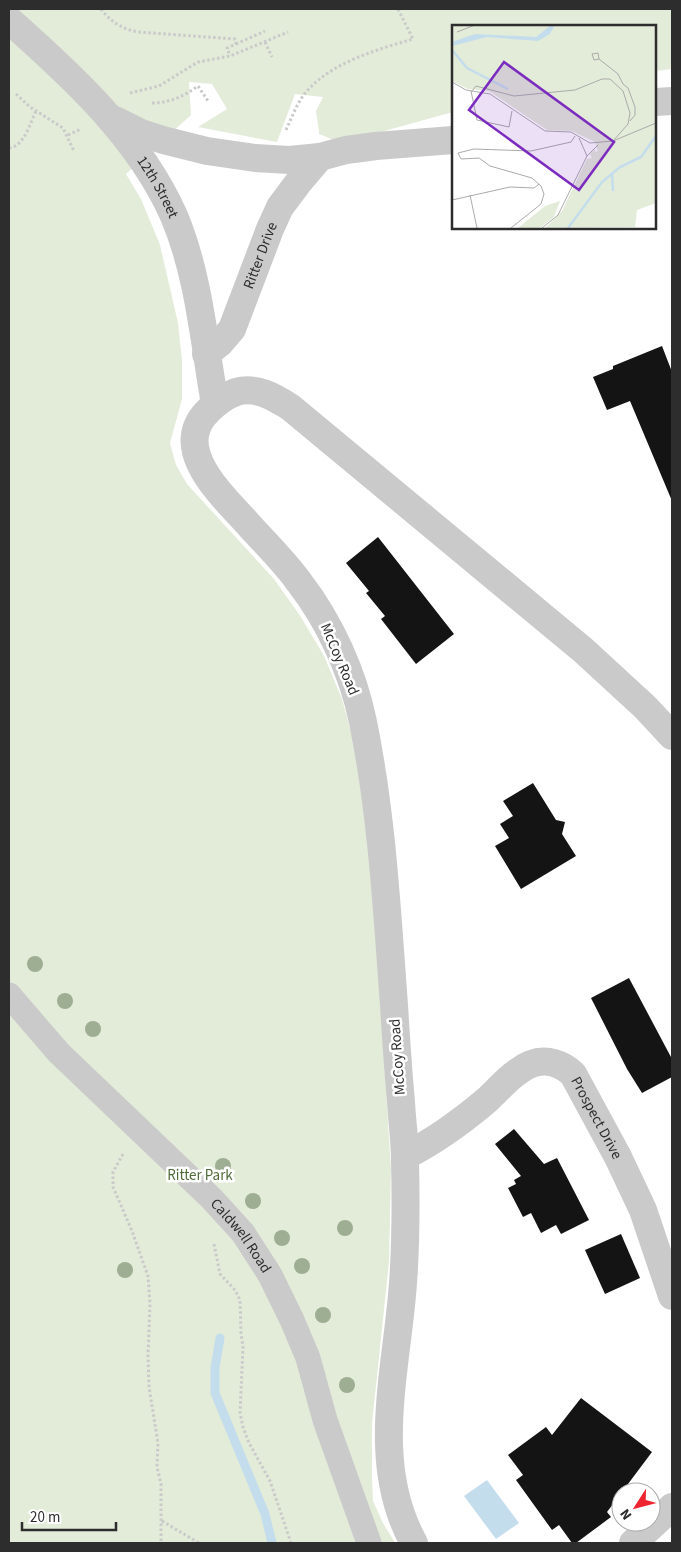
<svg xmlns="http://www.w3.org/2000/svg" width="681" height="1552" viewBox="0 0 681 1552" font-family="'Source Sans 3',sans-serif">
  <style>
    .green { fill: #e3ecd9 }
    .water { fill: #c4dded }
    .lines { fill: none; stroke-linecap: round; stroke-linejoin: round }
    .stream { stroke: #c4dded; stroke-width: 9 }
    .building { fill: #141414 }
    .path { stroke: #cacaca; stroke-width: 3; stroke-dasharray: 2.5 2.5; stroke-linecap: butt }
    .pedestrian { stroke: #cacaca; stroke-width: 25 }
    .minor { stroke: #cacaca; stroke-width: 28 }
    .tertiary { stroke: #cacaca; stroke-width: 28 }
    .tree { fill: #9eae92 }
    .labels { text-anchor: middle; stroke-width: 5; stroke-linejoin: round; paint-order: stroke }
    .street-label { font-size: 15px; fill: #2d2d2d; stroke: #fff }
    .park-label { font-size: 15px; fill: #4f6b38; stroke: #fff }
    .inset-river { fill: none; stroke: #c4dded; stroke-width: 2.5 }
    .inset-road { fill: none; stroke: #ababab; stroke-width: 1 }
    .view { fill: #7b2cbf; fill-opacity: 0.15; stroke: #7b2cbf; stroke-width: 2.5 }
    .inset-edge { fill: none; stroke: #2d2d2d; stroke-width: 2.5 }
  </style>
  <rect width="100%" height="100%" fill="#fff"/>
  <!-- green -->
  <polygon class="green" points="9,9 672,9 672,69 655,71 655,26 453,26 453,112 341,143 319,134 319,132 316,111 323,97 295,94 277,142 198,127 227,109 212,84 189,82 191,115 126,174 141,199 160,245 178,323 182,361 182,399 170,443 176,465 187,484 274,579 301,617 324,656 342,699 354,743 364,801 377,949 391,1169 389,1262 372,1424 372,1476 373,1501 383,1523 395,1543 9,1543"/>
  <!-- water -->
  <polygon class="water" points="487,1480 519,1523 496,1539 464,1496"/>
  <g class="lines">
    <!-- stream -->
    <polyline class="stream" points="220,1338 215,1368 215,1393 265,1514 272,1543"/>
  </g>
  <!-- building -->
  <g class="building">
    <polygon points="662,346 672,372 672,501 630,401 607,410 593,377 613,369 613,366"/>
    <polygon points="378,537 454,634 416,664 381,619 385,616 366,593 369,591 346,563"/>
    <polygon points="533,783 556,820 565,822 562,834 576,856 521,889 495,846 509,838 500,824 513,816 503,801"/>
    <polygon points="629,978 672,1059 672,1077 642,1093 627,1069 591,998"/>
    <polygon points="514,1129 544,1164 557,1158 589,1220 561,1234 556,1225 541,1233 531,1213 523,1217 508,1188 516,1184 514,1180 521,1176 495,1144"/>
    <polygon points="621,1234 640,1278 605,1294 585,1250"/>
    <polygon points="581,1398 652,1452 607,1512 611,1517 576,1543 572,1543 559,1525 552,1530 516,1480 523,1475 508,1455 546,1427 552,1435"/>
  </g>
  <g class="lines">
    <!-- path -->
    <g class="path">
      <path d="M101 9C111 22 122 29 138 32L235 39 236 44 227 48 230 56"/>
      <polyline points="265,42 272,57"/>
      <polyline points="236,44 265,31"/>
      <polyline points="130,93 159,86 198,62 230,56 288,32"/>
      <polyline points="16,94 30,107 63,128 74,151"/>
      <path d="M152 103C170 103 184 96 198 86L208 101"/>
      <path d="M286 130C292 117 297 103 306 92 332 62 376 50 413 39L398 9"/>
      <polyline points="68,135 81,129"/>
      <path d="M9 148C24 147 30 123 36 111"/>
      <polyline points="123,1154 113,1172 113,1187 132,1231 148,1276 150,1304 148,1356 149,1387 158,1443 157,1467 161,1484 161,1543"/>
      <polyline points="214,1244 220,1274 235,1290 240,1300 241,1333 243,1347 240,1413 243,1427 249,1443 270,1481 291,1543"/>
      <polyline points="162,1521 199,1543"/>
    </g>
    <!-- pedestrian -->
    <path class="pedestrian" id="s1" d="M9 995 59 1053 212 1199 243 1233 270 1275 292 1320 308 1358 325 1420 369 1543"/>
    <!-- minor -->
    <g class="minor">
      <path id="s2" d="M9 20C72 76 139 137 174 216 199 275 204 342 215 404"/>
      <polyline points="655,102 672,101"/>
      <polyline points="115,120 141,133 163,140 207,151 255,158 289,160 320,157 346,150 376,146 453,140"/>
      <path id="s3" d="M206 354 220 343 232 329 270 229 280 207 298 183 320 157"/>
      <path id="s4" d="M405 1156C435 1141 461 1122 487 1100 500 1088 514 1071 531 1064 547 1058 562 1064 573 1074L618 1157 643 1210 672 1296"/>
      <polyline points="633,1543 672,1507"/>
    </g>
    <!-- tertiary -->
    <path class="tertiary" d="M414 1543C369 1463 397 1370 403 1283 406 1242 406 1201 405 1160 405 1141 402 1121 401 1102 398 1070 396 1038 394 1005 387 911 382 815 363 722 353 673 330 622 299 582 284 561 265 543 248 524 222 495 169 448 209 410 217 402 225 396 236 392 256 386 274 397 290 407L583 650 645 707 672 736"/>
  </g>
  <!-- trees -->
  <g class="tree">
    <circle cx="35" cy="964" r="8"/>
    <circle cx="65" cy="1001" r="8"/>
    <circle cx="93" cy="1029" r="8"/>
    <circle cx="223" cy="1166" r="8"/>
    <circle cx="253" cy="1201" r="8"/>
    <circle cx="345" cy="1228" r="8"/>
    <circle cx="282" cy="1238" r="8"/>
    <circle cx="302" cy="1266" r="8"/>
    <circle cx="125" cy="1270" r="8"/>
    <circle cx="323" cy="1315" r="8"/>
    <circle cx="347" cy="1385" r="8"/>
  </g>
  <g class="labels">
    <!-- street labels -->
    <g class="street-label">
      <text dy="5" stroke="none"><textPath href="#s2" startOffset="225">12th Street</textPath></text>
      <text dy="5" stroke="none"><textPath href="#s3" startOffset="115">Ritter Drive</textPath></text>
      <text transform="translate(340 659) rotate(67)" y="5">McCoy Road</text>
      <text transform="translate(397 1057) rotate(-94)" y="5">McCoy Road</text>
      <text dy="5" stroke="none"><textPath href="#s4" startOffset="252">Prospect Drive</textPath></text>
      <text dy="5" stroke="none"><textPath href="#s1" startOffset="335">Caldwell Road</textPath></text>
    </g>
    <!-- park labels -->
    <g class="park-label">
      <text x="200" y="1180">Ritter Park</text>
    </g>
  </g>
  <!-- overview -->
  <g transform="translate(452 25)">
    <rect width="204" height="204" fill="#fff"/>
    <path d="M0 0H204V178L185 185 183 202 93 203 110 186 135 134 140 133 138 129 143 124V127L146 126 143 117 120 106 95 105 37 66 16 64 0 56ZM108 176 102 192 88 203H66L93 181Z" fill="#e3ecd9"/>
    <path d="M99 0H103L98 9 86 16 35 12 0 21V17L23 9 84 12Z" fill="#c4dded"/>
    <path class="inset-river" d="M0 25 15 43 56 64M160 149 161 166M116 203 150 157 168 142 189 132 204 111"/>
    <path class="inset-road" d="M60 0H85M5 7 23 0M147 34 142 35 140 29 146 28 147 34 166 49 171 59M0 57 14 65 38 69 93 106 119 107 138 118 161 116 204 98M171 59 176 63 183 82V90L178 96M19 66 25 95 57 102 60 86M20 66 24 61 62 71 123 65 150 54H158L171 66 178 88 176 99 162 115M127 113 135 131M18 170 25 203M0 175 58 162 82 163 87 159M59 203 89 179 92 169 89 161 80 153 38 141 27 133 9 134 6 128 22 124 79 126 119 117 123 111M90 203 106 190 135 131 146 120"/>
    <path class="view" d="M52 37 162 117 127 165 17 85Z"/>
    <rect width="204" height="204" class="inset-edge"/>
  </g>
  <!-- border -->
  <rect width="681" height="1552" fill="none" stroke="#2d2d2d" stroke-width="20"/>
  <!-- north arrow -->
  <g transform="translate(636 1507) rotate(234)"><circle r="24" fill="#ffffff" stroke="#ababab"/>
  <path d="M0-4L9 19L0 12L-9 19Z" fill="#ef2431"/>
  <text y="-8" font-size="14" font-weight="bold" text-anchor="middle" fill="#2d2d2d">N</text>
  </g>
  <!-- scale -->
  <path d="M22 1522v8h94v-8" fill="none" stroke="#2d2d2d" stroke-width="2.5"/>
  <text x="30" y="1522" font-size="15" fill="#2d2d2d" stroke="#ffffff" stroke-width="4" paint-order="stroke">20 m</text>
</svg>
